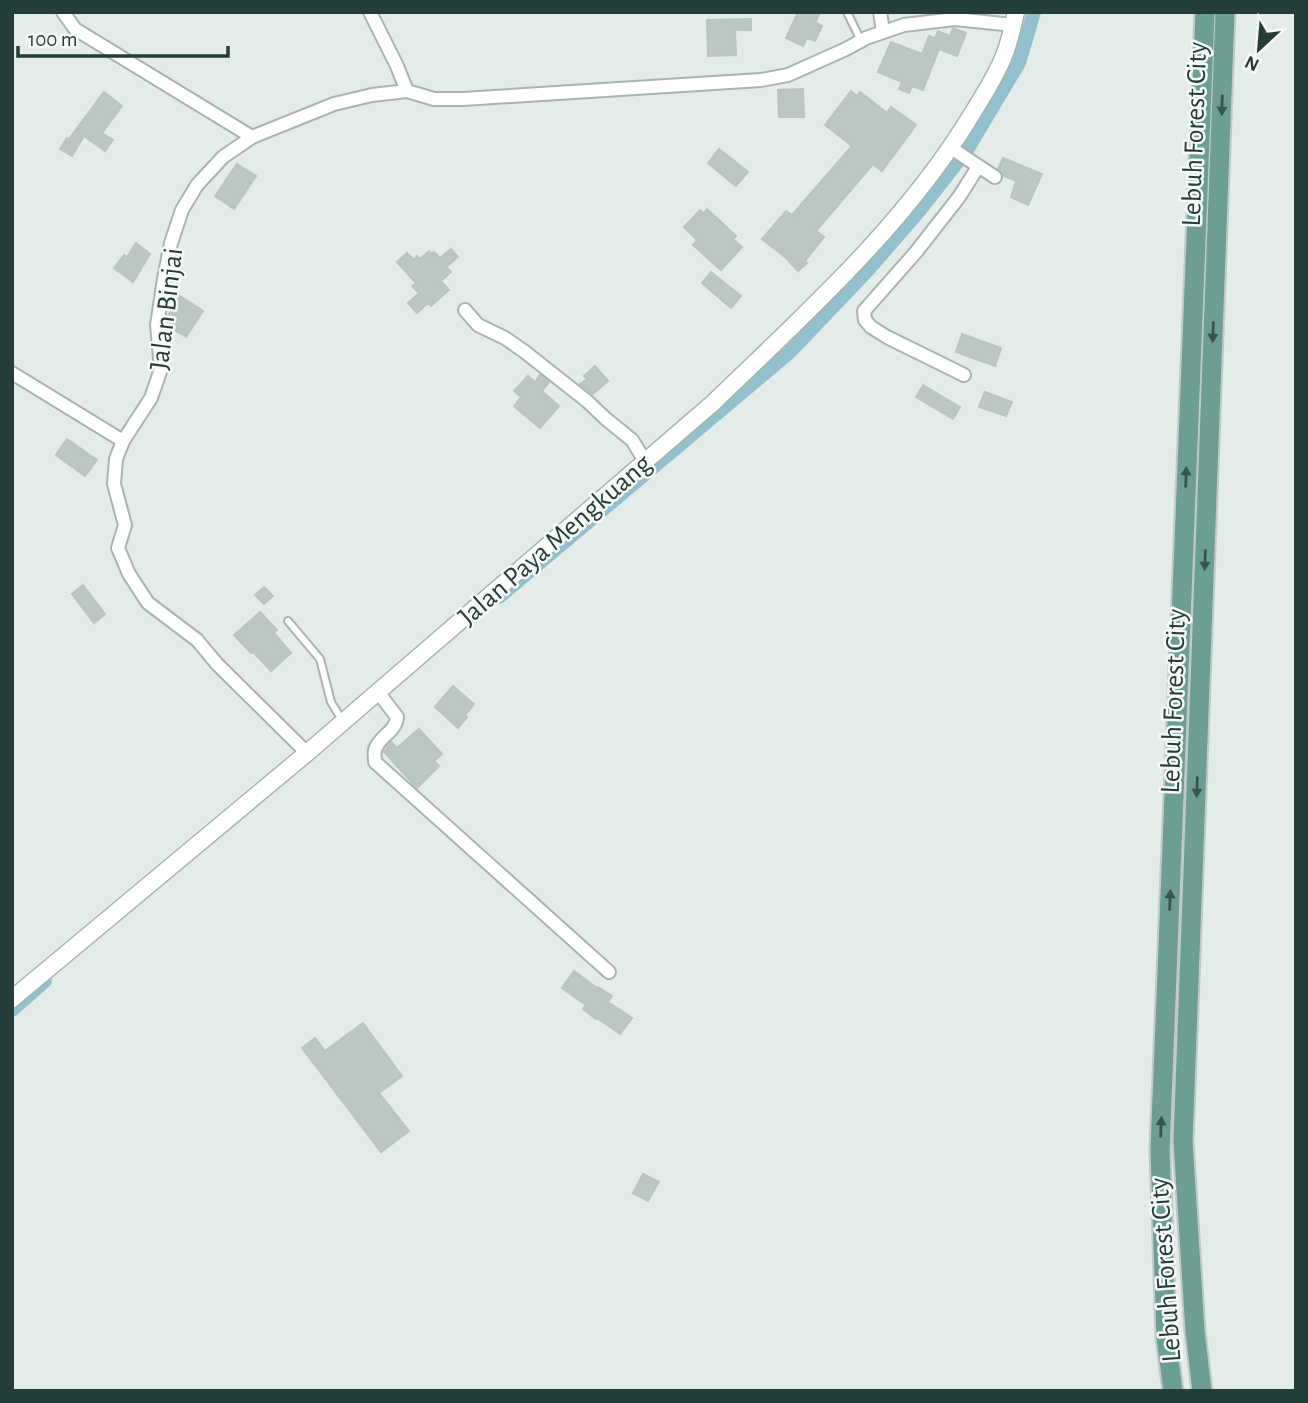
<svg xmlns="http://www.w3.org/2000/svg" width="1308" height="1403" viewBox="0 0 1308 1403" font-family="'Alegreya Sans',sans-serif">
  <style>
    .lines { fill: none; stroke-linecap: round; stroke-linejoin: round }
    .canal { stroke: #92c0cc; stroke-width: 14 }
    .building { fill: #bac7c2; stroke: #b7c6c0; stroke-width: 2 }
    .service-casing { stroke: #a7b4b0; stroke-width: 10 }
    .minor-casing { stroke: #a7b4b0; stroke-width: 16 }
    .tertiary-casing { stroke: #a7b4b0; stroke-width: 19 }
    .primary-casing { stroke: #c2c9c7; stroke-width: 23 }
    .service { stroke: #fff; stroke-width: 6 }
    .minor { stroke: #fff; stroke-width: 12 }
    .tertiary { stroke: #fff; stroke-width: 16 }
    .primary { stroke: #6d9e94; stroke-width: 19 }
    .oneway { fill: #37554f }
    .labels { text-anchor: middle; stroke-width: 5; stroke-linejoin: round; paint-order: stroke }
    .street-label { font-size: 28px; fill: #253d38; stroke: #f5f9f7 }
  </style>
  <rect width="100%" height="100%" fill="#e4ece9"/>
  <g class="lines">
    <!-- canal -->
    <g class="canal">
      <polyline points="499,597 790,352 869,269 920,210 967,150 1019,63 1034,12"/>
      <polyline points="12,1010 45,981"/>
    </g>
  </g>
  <!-- building -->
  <g class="building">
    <polygon points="798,12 813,12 819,15 815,22 822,26 815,41 807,38 803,46 786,38"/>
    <polygon points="751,19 751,30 735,30 736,55 708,56 707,20"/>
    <polygon points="953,28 966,33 957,56 939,49 923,90 912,86 909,93 899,89 902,82 878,72 891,42 922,54 929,36 935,38 938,31 950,36"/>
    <polygon points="803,89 804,117 779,117 778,90"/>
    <polygon points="851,91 857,96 860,92 887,113 891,107 916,125 882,171 873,164 816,231 824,237 805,261 807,263 798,271 785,257 762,239 786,211 792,215 852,146 825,125"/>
    <polygon points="104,92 122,106 102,133 113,140 105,151 84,136 72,156 60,149 67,138 69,139"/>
    <polygon points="719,149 748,172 736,186 708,163"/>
    <polygon points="1003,158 1042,174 1028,205 1011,197 1016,181 1004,176 1002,173 998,169"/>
    <polygon points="237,164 256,176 234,209 215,196"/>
    <polygon points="707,209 736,236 733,239 742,247 721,270 693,245 697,240 684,227 700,210 704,213"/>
    <polygon points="136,243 150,254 133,282 114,268 124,255 127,257"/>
    <polygon points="451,249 458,257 446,267 451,272 441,281 449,290 431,306 428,303 417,313 408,303 419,293 412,286 416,283 397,262 407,253 414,260 417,256 420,259 429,251 432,254 434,252 440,258"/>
    <polygon points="711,272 741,296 731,308 702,283"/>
    <polygon points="180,296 203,311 186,337 166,325 167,317"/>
    <polygon points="962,334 1001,348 995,366 956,352"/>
    <polygon points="595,366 608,381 593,394 580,384 587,379 584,376"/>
    <polygon points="540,375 549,382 542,391 559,406 540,428 514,406 521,397 514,391 528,376 535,382"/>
    <polygon points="923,385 960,407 953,419 916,397"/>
    <polygon points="985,392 1012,402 1006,416 979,407"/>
    <polygon points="67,439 97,460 85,476 56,455"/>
    <polygon points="83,585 105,614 94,623 72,594"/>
    <polygon points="264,587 273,596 264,604 255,595"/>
    <polygon points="260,612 277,630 274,633 291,653 271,671 253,652 251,653 234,635"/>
    <polygon points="453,686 474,704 465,715 467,717 458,728 435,707"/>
    <polygon points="419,729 442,754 434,761 439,766 417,788 384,752 391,742 397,748"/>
    <polygon points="574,971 597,988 598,987 612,996 608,1002 632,1018 620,1034 597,1018 596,1019 583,1009 586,1005 562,988"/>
    <polygon points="363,1023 402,1076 379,1093 409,1131 381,1152 302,1048 315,1038 325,1051"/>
    <polygon points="643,1174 659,1182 648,1201 633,1193"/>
  </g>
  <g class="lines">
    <defs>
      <g id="service">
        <polyline points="847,12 861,41"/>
        <polyline points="288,621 320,659 331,702 342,720"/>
      </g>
      <g id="minor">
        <polyline points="63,12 75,29 252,137"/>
        <polyline points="370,12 397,66 407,91 434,99 463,99 761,80 788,75 846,49 866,38 904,25 955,19 1013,25"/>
        <polyline points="880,12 883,31"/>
        <polyline points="951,148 995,177"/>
        <polyline points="465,310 478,325 505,338 525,352 587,401 606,419 632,440 645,461"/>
        <polyline points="12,373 123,441"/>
        <polyline points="964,375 887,337 871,327 865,320 864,311 916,252 959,197 978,167"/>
        <path d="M378 692 397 717C396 732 379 736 375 750 374 754 375 758 375 762L609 972"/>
        <polyline points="307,753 217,664 197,640 148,603 129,574 118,548 125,525 114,484 116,459 123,441 151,398 161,369 157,325 164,279 171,243 182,210 197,185 223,157 252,137 334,104 372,95 407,91"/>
      </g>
      <path id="tertiary" d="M12 999 307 753 713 403C805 314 905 225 972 114 984 94 997 75 1005 53 1010 40 1013 26 1016 12"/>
      <g id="primary">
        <polyline points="1173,1391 1166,1337 1160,1150 1205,12"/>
        <polyline points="1202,1391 1195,1331 1183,1141 1225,12"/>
      </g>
    </defs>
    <!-- service casing -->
    <use href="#service" class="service-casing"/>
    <!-- minor casing -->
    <use href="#minor" class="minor-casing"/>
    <!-- tertiary casing -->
    <use href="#tertiary" class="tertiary-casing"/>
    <!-- primary casing -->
    <use href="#primary" class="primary-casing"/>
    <!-- service -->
    <use href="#service" class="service"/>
    <!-- minor -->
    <use href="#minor" class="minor"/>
    <!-- tertiary -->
    <use href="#tertiary" class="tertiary"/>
    <!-- primary -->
    <use href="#primary" class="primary"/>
  </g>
  <!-- one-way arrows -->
  <defs><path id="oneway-solid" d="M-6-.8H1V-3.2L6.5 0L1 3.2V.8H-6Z" transform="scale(1.75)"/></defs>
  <g class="oneway">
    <use href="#oneway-solid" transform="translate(1222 105) rotate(92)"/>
    <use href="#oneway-solid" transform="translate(1213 332) rotate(92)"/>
    <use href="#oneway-solid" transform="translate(1186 477) rotate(-88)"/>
    <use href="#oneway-solid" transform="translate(1205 560) rotate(92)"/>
    <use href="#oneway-solid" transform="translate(1197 787) rotate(92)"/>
    <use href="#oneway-solid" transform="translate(1170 900) rotate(-88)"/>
    <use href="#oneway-solid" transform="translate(1161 1127) rotate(-88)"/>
  </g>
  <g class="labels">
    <!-- street labels -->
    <g class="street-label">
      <text transform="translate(1193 134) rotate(-88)" y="10">Lebuh Forest City</text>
      <text transform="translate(165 309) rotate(-83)" y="10">Jalan Binjai</text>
      <text transform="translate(554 539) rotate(-41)" y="10">Jalan Paya Mengkuang</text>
      <text transform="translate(1172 701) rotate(-88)" y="10">Lebuh Forest City</text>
      <text transform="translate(1164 1270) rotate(-94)" y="10">Lebuh Forest City</text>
    </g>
  </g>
  <!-- border -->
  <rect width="1308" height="1403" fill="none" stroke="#253d38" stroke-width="28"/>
  <!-- north arrow -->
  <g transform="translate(1259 49) rotate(206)" stroke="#f5f9f7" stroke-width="5" paint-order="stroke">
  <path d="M0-5L12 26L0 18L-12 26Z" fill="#253d38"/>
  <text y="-10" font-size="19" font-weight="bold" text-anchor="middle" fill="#253d38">N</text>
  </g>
  <!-- scale -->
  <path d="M18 46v10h210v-10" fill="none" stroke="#253d38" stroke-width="3.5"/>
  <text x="28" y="46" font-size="21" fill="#253d38" stroke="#f5f9f7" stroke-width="5" paint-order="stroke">100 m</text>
</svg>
